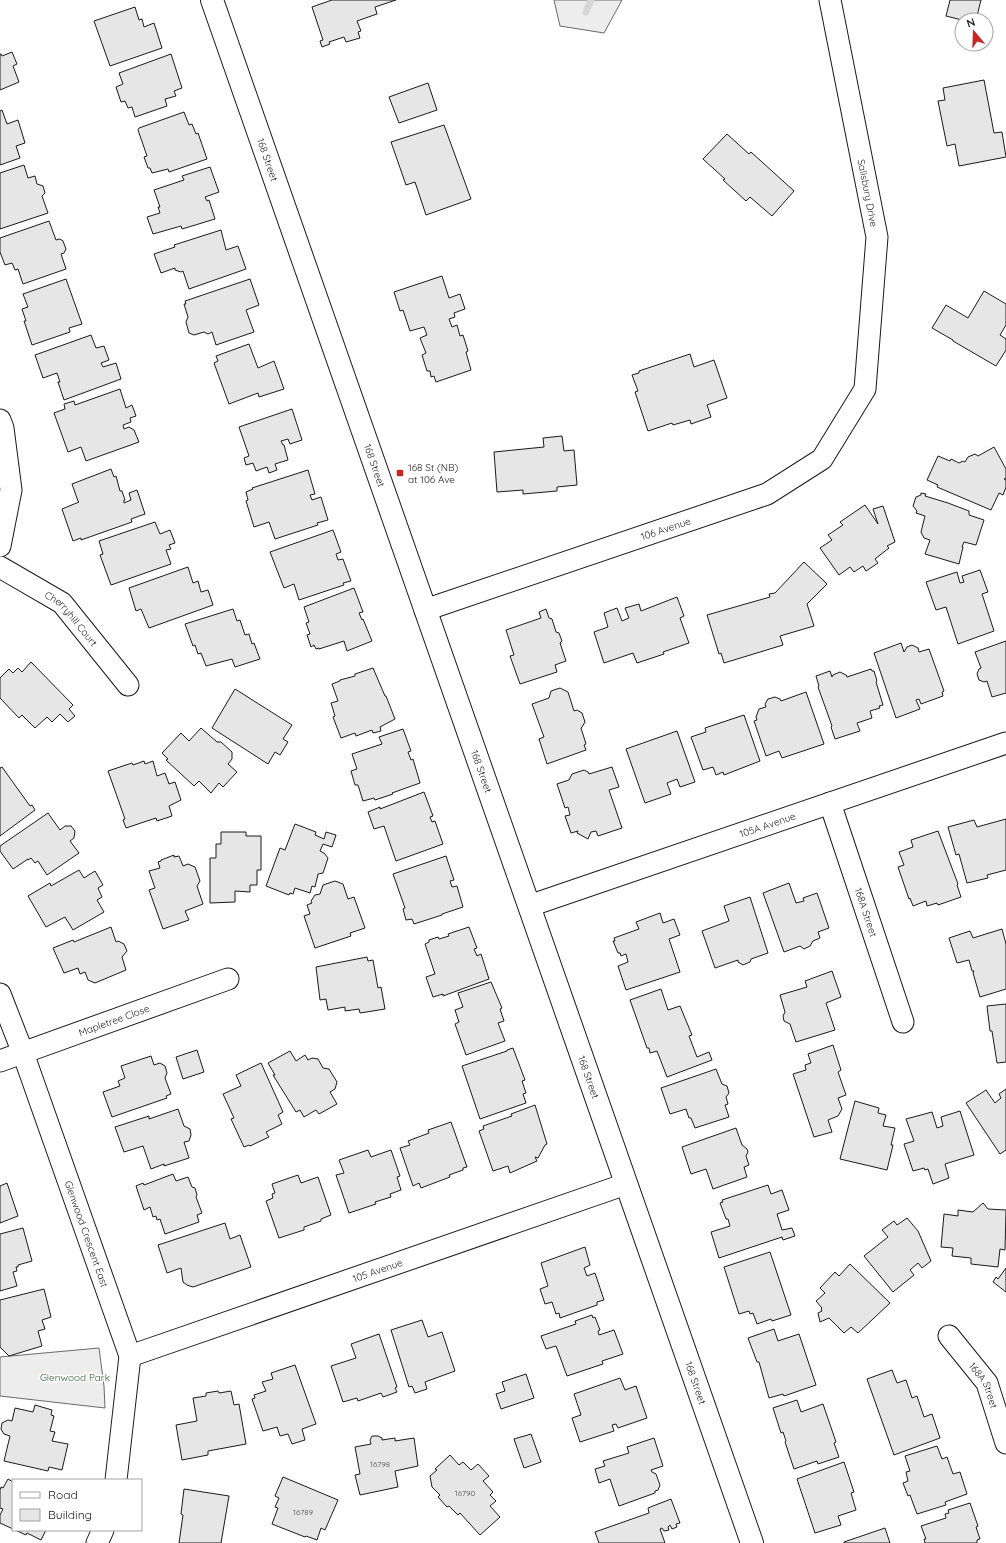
<svg xmlns="http://www.w3.org/2000/svg" width="1006" height="1543" viewBox="0 0 1006 1543" font-family="Quicksand,sans-serif">
  <style>
    .built { fill: #ededed; stroke: #6a6a6a }
    .lines { fill: none; stroke-linecap: round; stroke-linejoin: round }
    .stream { stroke: #d7d7d7; stroke-width: 7 }
    .building { fill: #e6e6e6; stroke: #1a1a1a }
    .street-casing { stroke: #1a1a1a; stroke-width: 23 }
    .secondary-casing { stroke: #1a1a1a; stroke-width: 24 }
    .street { stroke: #fff; stroke-width: 21 }
    .secondary { stroke: #fff; stroke-width: 22 }
    .poi-dot { fill: #c62828; stroke: #fff; stroke-width: 1.5 }
    .labels { text-anchor: middle; stroke-width: 3; stroke-linejoin: round; paint-order: stroke }
    .number-label { font-size: 8px; fill: #4d4d4d }
    .street-label { font-size: 10px; fill: #1a1a1a; stroke: #fff }
    .poi-label { font-size: 10px; fill: #1a1a1a; stroke: #fff; text-anchor: start }
    .park-label { font-size: 10px; fill: #2b5a34; stroke: #fff }
  </style>
  <rect width="100%" height="100%" fill="#fff"/>
  <!-- built -->
  <g class="built">
    <polygon points="554,0 622,0 604,33 560,26"/>
    <polygon points="99,1348 104,1386 105,1408 0,1396 0,1357"/>
  </g>
  <g class="lines">
    <!-- stream -->
    <polyline class="stream" points="586,12 591,0"/>
  </g>
  <!-- building -->
  <g class="building">
    <polygon points="332,0 396,0 375,7 377,14 357,21 361,31 358,32 360,38 346,42 344,37 329,42 330,44 322,47 320,41 323,40 312,7"/>
    <polygon points="950,0 981,0 976,20 962,20 946,16"/>
    <polygon points="135,7 139,20 142,19 144,27 154,23 162,48 110,66 94,21"/>
    <polygon points="12,52 17,64 13,66 19,82 0,90 0,54 1,54 2,56"/>
    <polygon points="171,54 182,88 174,91 176,96 165,99 167,106 135,117 132,107 128,108 125,101 121,102 116,87 123,84 119,73"/>
    <polygon points="984,80 994,133 1002,132 1006,157 959,166 955,144 947,146 938,101 945,100 943,88"/>
    <polygon points="428,83 437,110 399,123 389,97"/>
    <polygon points="2,110 7,124 18,120 25,143 16,146 20,158 0,165 0,111"/>
    <polygon points="184,112 189,125 192,124 196,134 198,133 207,159 169,172 168,169 152,173 150,168 148,168 144,157 147,156 138,130 139,128"/>
    <polygon points="444,125 471,199 426,215 415,182 406,185 391,142"/>
    <polygon points="727,134 749,154 751,152 794,191 772,216 750,197 746,201 723,180 725,179 703,159"/>
    <polygon points="24,165 28,178 35,176 37,184 43,186 45,193 42,196 48,213 0,229 0,173"/>
    <polygon points="210,167 219,192 205,197 207,201 209,200 215,219 182,229 181,226 153,234 147,217 160,213 158,207 160,207 154,190 184,180 182,176"/>
    <polygon points="49,221 56,240 60,239 63,241 66,249 64,253 61,254 66,269 23,284 18,269 15,270 12,263 5,265 0,252 0,238"/>
    <polygon points="221,230 226,250 238,246 246,269 189,289 183,271 181,272 175,270 175,268 161,273 154,254 175,247 174,245"/>
    <polygon points="442,276 449,298 460,294 465,309 454,313 455,317 449,319 452,327 457,325 460,336 463,335 468,351 466,352 471,370 436,382 434,376 431,377 430,371 427,371 422,355 426,353 420,338 427,335 424,327 410,331 403,310 400,311 394,292"/>
    <polygon points="66,279 82,324 69,328 70,332 32,345 24,321 26,321 22,309 28,307 23,294"/>
    <polygon points="250,279 259,305 246,310 254,332 216,345 212,332 208,334 204,332 194,335 189,333 186,322 188,317 184,304 186,304 185,301"/>
    <polygon points="984,291 1006,304 1006,325 1000,335 1006,339 1006,350 996,366 953,341 953,340 932,328 946,305 968,318"/>
    <polygon points="91,335 96,348 104,346 109,360 101,363 103,367 116,363 121,379 64,400 58,382 60,382 57,373 43,378 35,355"/>
    <polygon points="249,344 258,368 274,361 284,389 259,397 258,393 229,404 214,363 218,361 216,356"/>
    <polygon points="690,354 694,367 714,360 727,398 707,405 711,417 691,424 690,420 673,425 672,423 648,431 635,392 638,391 632,375 639,373 639,371"/>
    <polygon points="120,389 126,408 132,405 136,416 130,418 131,422 123,425 124,429 129,427 134,430 139,442 86,461 81,447 68,452 54,413 65,409 64,404 74,401 75,405"/>
    <polygon points="292,409 302,440 290,444 288,439 281,441 283,445 284,445 288,460 275,464 277,470 269,473 267,467 256,471 253,463 246,465 244,458 249,456 239,427"/>
    <polygon points="562,436 564,451 574,450 577,485 557,487 557,491 523,494 523,490 497,492 494,452 544,447 543,438"/>
    <polygon points="994,447 1006,469 1006,478 1004,479 1006,480 1006,487 1003,495 999,493 991,510 937,487 938,485 927,480 938,456 950,461 951,459 959,463 963,461 965,462 968,457 975,454 978,456"/>
    <polygon points="111,469 114,477 116,476 120,491 122,491 125,500 124,500 124,503 131,500 129,493 137,490 145,514 131,519 132,522 81,540 81,538 73,541 62,509 79,502 78,501 72,484"/>
    <polygon points="308,470 315,494 310,495 312,500 321,497 328,520 317,523 318,525 275,539 269,522 254,527 246,501 248,500 246,492 253,489 252,488"/>
    <polygon points="921,493 926,494 925,496 948,503 969,511 969,515 984,520 976,545 964,542 962,547 963,547 959,564 925,554 930,540 924,538 921,532 925,516 916,513 917,511 913,506 916,497 921,495"/>
    <polygon points="865,505 878,524 873,509 883,506 895,542 887,546 889,548 875,559 878,563 866,571 863,566 854,572 850,567 839,575 820,548 832,540 828,535 843,525 840,522"/>
    <polygon points="155,522 160,534 170,530 175,543 169,545 171,549 166,550 171,564 111,585 100,555 103,554 99,541"/>
    <polygon points="333,530 341,552 336,554 338,560 343,559 351,581 343,583 344,585 299,600 294,584 284,588 270,552"/>
    <polygon points="804,562 827,584 807,604 814,626 780,636 783,645 724,663 721,653 719,654 707,615 770,597 769,594 775,593"/>
    <polygon points="188,567 193,583 198,581 201,592 208,590 213,605 149,628 141,609 136,611 129,588"/>
    <polygon points="980,570 988,592 982,594 994,631 958,644 946,607 936,610 926,582 957,572 960,583 964,582 962,576"/>
    <polygon points="354,588 363,612 359,613 362,620 363,619 372,641 347,651 344,641 319,649 319,648 316,649 314,645 311,647 307,635 310,634 306,623 309,622 304,607"/>
    <polygon points="677,597 684,616 680,618 689,643 663,652 664,654 637,663 633,653 604,663 594,632 608,627 604,613 617,608 622,621 629,618 625,608 639,604 641,611"/>
    <polygon points="233,609 237,621 240,620 245,635 249,634 252,644 254,643 260,659 235,667 232,659 206,666 201,653 198,654 195,645 193,646 185,624"/>
    <polygon points="546,609 549,618 552,619 556,632 559,633 562,641 560,643 566,661 555,665 557,672 520,684 510,656 514,655 506,630 541,618 539,612"/>
    <polygon points="1006,641 1006,693 992,697 987,681 984,682 979,680 977,674 979,669 981,668 975,652"/>
    <polygon points="901,643 904,652 907,647 912,645 918,648 919,652 929,649 944,691 942,692 943,696 921,704 919,699 916,700 920,709 896,718 874,653"/>
    <polygon points="31,662 73,705 69,709 75,716 68,722 60,714 52,722 47,717 35,728 22,715 19,718 0,698 0,678 9,669 13,673 18,668 22,672"/>
    <polygon points="373,668 385,696 386,696 395,719 380,727 381,731 373,733 372,730 356,736 355,733 341,738 333,717 335,716 331,703 338,701 332,684 340,681 340,680 355,676 355,674"/>
    <polygon points="871,669 872,671 874,671 877,681 876,682 883,705 879,706 880,708 870,711 872,718 857,723 860,731 835,739 831,727 832,726 818,687 819,686 816,676 830,671 832,677 833,675 840,672 846,675 847,677"/>
    <polygon points="560,688 568,692 574,711 577,710 582,713 585,722 582,727 581,728 586,744 584,745 586,750 547,764 539,739 544,737 532,704 549,698 551,691"/>
    <polygon points="235,689 292,725 283,739 288,742 280,755 275,752 268,764 212,728"/>
    <polygon points="806,692 824,744 782,758 779,751 766,756 754,721 757,720 756,717 759,709 766,707 765,704 768,699 775,697 780,699 781,701"/>
    <polygon points="744,715 760,761 724,775 723,772 716,775 713,767 703,770 691,737 706,732 705,728"/>
    <polygon points="201,728 217,742 221,742 232,752 232,759 228,764 237,772 223,787 219,783 211,793 199,781 194,786 166,760 168,759 162,753 181,733 189,741"/>
    <polygon points="403,729 411,751 408,752 411,760 413,759 420,783 392,793 393,794 375,800 374,798 363,801 358,785 355,785 351,771 357,769 352,754 382,744 379,737"/>
    <polygon points="677,731 695,782 680,787 677,779 667,783 671,794 645,803 626,749"/>
    <polygon points="144,761 145,764 153,761 157,776 165,773 169,784 175,782 181,800 169,806 172,816 157,821 156,818 126,828 123,820 125,819 108,771 132,763 133,765"/>
    <polygon points="2,767 30,806 32,805 35,810 0,836 0,768"/>
    <polygon points="612,767 619,787 609,790 622,828 598,836 596,831 591,832 588,839 577,833 578,831 571,833 565,816 570,815 568,807 565,808 557,784 569,780 572,774 584,770 588,772 589,774"/>
    <polygon points="424,792 433,816 430,817 432,822 435,821 443,844 396,861 384,826 374,829 368,812 380,807 380,809"/>
    <polygon points="48,813 60,830 65,826 71,826 75,831 74,838 70,841 79,853 47,875 38,861 35,863 31,858 28,860 28,859 13,869 0,851 0,846"/>
    <polygon points="1006,819 1006,870 987,875 988,878 967,883 959,854 956,855 948,827 974,820 977,827"/>
    <polygon points="295,824 316,832 315,835 324,839 326,832 336,835 332,847 323,844 320,851 324,853 328,858 323,873 318,874 315,887 312,886 310,893 295,888 293,894 290,893 289,895 266,886 280,848 285,850"/>
    <polygon points="938,831 958,884 957,885 961,897 938,905 937,903 927,906 926,901 913,906 910,898 909,899 898,867 904,865 899,852 913,847 911,840"/>
    <polygon points="221,832 246,832 246,836 261,836 261,870 257,870 257,885 250,885 250,892 235,891 235,902 210,903 210,858 216,858 216,844 221,844"/>
    <polygon points="174,855 174,857 179,856 183,866 188,864 195,867 200,881 197,886 203,904 185,911 189,920 163,929 149,890 155,888 149,871 160,868 158,862 161,861 161,860"/>
    <polygon points="446,856 454,880 450,881 452,887 457,886 463,907 442,914 442,915 414,924 412,919 406,920 403,909 405,908 393,874"/>
    <polygon points="79,870 84,878 95,871 103,885 98,888 102,897 97,900 104,912 73,930 65,917 46,927 28,896 50,883 51,886"/>
    <polygon points="335,881 343,884 348,899 354,897 365,928 350,933 351,936 315,948 304,916 310,914 307,905 312,903 311,901 315,895 320,894 323,885"/>
    <polygon points="789,883 796,903 804,901 803,898 817,893 829,928 818,932 820,938 813,941 810,946 804,949 800,946 784,952 763,893"/>
    <polygon points="750,897 768,953 751,959 750,962 743,965 738,962 738,960 715,968 702,931 729,921 724,906"/>
    <polygon points="660,913 663,923 674,919 680,935 669,939 680,972 626,990 618,966 628,962 626,954 621,956 620,953 618,953 613,941 615,941 614,938 639,929 636,922"/>
    <polygon points="111,927 116,942 118,941 124,944 127,951 122,957 126,970 95,983 88,980 85,972 80,974 78,968 64,973 53,948 73,940 74,942"/>
    <polygon points="469,927 477,948 474,949 477,956 481,954 489,979 443,996 443,994 433,997 426,977 435,974 425,944 429,942 429,940 438,937 439,939 449,936 448,934"/>
    <polygon points="1002,929 1006,944 1006,989 980,997 973,973 974,971 972,971 969,960 957,963 949,938 970,931 973,938"/>
    <polygon points="367,957 368,961 373,960 378,988 381,987 385,1009 360,1013 359,1009 345,1011 345,1007 328,1010 326,999 320,1000 316,967"/>
    <polygon points="832,971 841,997 826,1003 835,1030 796,1042 790,1024 784,1021 783,1016 785,1012 780,995 807,987 805,981"/>
    <polygon points="491,982 502,1008 500,1009 504,1021 498,1023 505,1041 466,1055 455,1024 459,1022 455,1010 463,1007 458,993"/>
    <polygon points="661,989 668,1010 680,1006 692,1035 689,1036 697,1057 709,1052 712,1060 667,1077 657,1051 650,1053 649,1048 647,1048 630,1000"/>
    <polygon points="1006,1004 1006,1062 997,1063 992,1031 990,1031 987,1006"/>
    <polygon points="833,1045 841,1070 838,1072 846,1095 838,1098 842,1109 838,1116 828,1120 832,1132 814,1137 793,1074 806,1070 805,1065 811,1063 808,1054"/>
    <polygon points="513,1048 525,1080 522,1081 526,1093 523,1094 526,1103 480,1119 462,1066 507,1051 507,1050"/>
    <polygon points="197,1050 204,1072 183,1079 176,1057"/>
    <polygon points="290,1051 296,1061 305,1055 308,1060 312,1058 318,1059 323,1068 329,1069 337,1082 335,1089 330,1092 337,1104 319,1114 316,1110 304,1117 300,1110 296,1112 273,1075 275,1075 268,1063"/>
    <polygon points="151,1056 154,1065 160,1063 165,1066 167,1073 165,1078 171,1094 166,1096 167,1098 112,1117 103,1092 120,1086 118,1081 125,1078 121,1066"/>
    <polygon points="261,1063 283,1112 278,1115 282,1124 266,1132 269,1137 250,1146 249,1145 244,1147 231,1119 234,1118 223,1094 241,1086 236,1075"/>
    <polygon points="716,1069 722,1084 727,1086 729,1093 726,1097 728,1104 725,1105 729,1117 695,1128 691,1118 689,1118 686,1109 670,1114 661,1088"/>
    <polygon points="1006,1089 1006,1150 1000,1154 966,1103 986,1090 995,1103 1001,1098 999,1094"/>
    <polygon points="855,1101 879,1108 878,1113 886,1115 883,1126 895,1128 891,1145 893,1145 887,1170 840,1159"/>
    <polygon points="535,1105 547,1144 545,1145 538,1158 535,1157 537,1161 510,1173 508,1166 493,1171 479,1131 484,1129 483,1126 512,1116 511,1114"/>
    <polygon points="178,1109 184,1126 190,1129 191,1135 189,1141 184,1142 189,1158 164,1166 164,1164 151,1169 143,1146 124,1152 115,1127 149,1116 149,1119"/>
    <polygon points="960,1111 974,1155 945,1164 949,1178 933,1184 928,1169 925,1170 924,1168 913,1171 904,1144 914,1141 906,1119 932,1112 937,1128 943,1126 941,1117"/>
    <polygon points="451,1122 467,1167 463,1168 463,1170 449,1175 450,1177 421,1188 419,1183 413,1186 400,1148 410,1145 408,1141 429,1133 428,1130"/>
    <polygon points="736,1128 742,1145 747,1149 748,1152 746,1156 749,1165 744,1167 747,1177 713,1189 706,1169 691,1174 682,1147"/>
    <polygon points="368,1150 371,1157 391,1150 400,1176 397,1177 401,1190 390,1194 391,1197 375,1202 376,1204 349,1213 336,1175 344,1173 339,1160"/>
    <polygon points="173,1174 176,1181 188,1177 192,1187 195,1188 197,1195 196,1197 202,1213 197,1215 199,1222 165,1234 160,1219 157,1220 156,1216 153,1217 150,1207 144,1210 136,1186 143,1183 144,1185"/>
    <polygon points="298,1175 301,1183 318,1177 331,1215 321,1219 321,1221 304,1227 304,1230 279,1238 266,1201 273,1198 272,1194 275,1193 272,1184"/>
    <polygon points="7,1183 18,1216 0,1223 0,1186"/>
    <polygon points="768,1185 771,1194 782,1190 789,1210 777,1214 782,1230 792,1228 795,1236 783,1240 782,1237 719,1258 711,1232 730,1226 728,1219 726,1219 720,1203 723,1202 722,1200"/>
    <polygon points="983,1203 988,1209 1006,1210 1005,1250 1000,1249 998,1267 971,1264 971,1258 952,1256 953,1248 941,1247 944,1214 958,1216 958,1210 973,1212"/>
    <polygon points="907,1218 918,1231 931,1261 922,1268 918,1263 910,1270 914,1275 893,1292 864,1256 888,1237 882,1230 894,1221 897,1225"/>
    <polygon points="225,1223 230,1239 240,1235 251,1267 193,1287 187,1285 183,1282 181,1268 167,1273 158,1245"/>
    <polygon points="23,1228 32,1261 18,1265 18,1267 16,1267 17,1271 13,1272 17,1286 0,1291 0,1234"/>
    <polygon points="585,1247 590,1265 584,1268 587,1276 595,1273 604,1300 597,1302 597,1305 560,1318 559,1313 556,1314 552,1302 545,1304 540,1289 548,1286 541,1263"/>
    <polygon points="770,1252 791,1315 772,1321 771,1319 757,1324 753,1313 750,1314 749,1311 739,1314 724,1267"/>
    <polygon points="850,1264 890,1303 858,1333 851,1327 844,1333 829,1318 820,1322 818,1313 822,1311 821,1309 822,1308 816,1301 825,1293 820,1288 835,1272 839,1276"/>
    <polygon points="1006,1268 1006,1292 993,1282 996,1277 998,1279"/>
    <polygon points="44,1289 51,1317 42,1320 45,1329 38,1331 42,1346 9,1356 0,1347 0,1300"/>
    <polygon points="592,1315 593,1318 595,1317 600,1330 598,1331 599,1335 614,1330 623,1354 602,1361 603,1364 567,1376 556,1346 546,1349 541,1336 576,1324 575,1321"/>
    <polygon points="422,1320 428,1337 442,1332 455,1371 425,1382 427,1389 415,1393 412,1386 409,1387 391,1330"/>
    <polygon points="774,1329 778,1341 799,1334 816,1385 784,1396 783,1394 769,1398 759,1362 757,1362 748,1338"/>
    <polygon points="379,1334 397,1387 395,1388 397,1392 383,1397 381,1393 358,1401 357,1398 343,1402 331,1366 356,1358 351,1344"/>
    <polygon points="295,1365 316,1424 302,1429 305,1440 292,1444 288,1434 280,1436 277,1427 263,1431 252,1399 255,1398 254,1395 266,1391 262,1382 273,1379 271,1373"/>
    <polygon points="892,1370 897,1383 906,1380 912,1398 917,1396 924,1417 932,1414 940,1438 894,1455 867,1379"/>
    <polygon points="526,1374 534,1398 501,1409 496,1394 505,1391 502,1382"/>
    <polygon points="620,1378 625,1390 636,1386 647,1418 618,1428 616,1424 612,1425 614,1431 580,1442 572,1418 581,1415 574,1394"/>
    <polygon points="218,1391 219,1393 231,1391 234,1405 239,1404 246,1444 208,1451 208,1455 182,1460 176,1425 197,1421 193,1398 206,1396 206,1393"/>
    <polygon points="797,1400 801,1412 823,1404 836,1442 834,1443 839,1457 818,1464 817,1461 794,1469 785,1442 786,1441 783,1432 781,1433 773,1408"/>
    <polygon points="35,1405 52,1410 51,1415 54,1416 50,1431 55,1432 52,1441 68,1444 62,1470 49,1467 48,1471 4,1461 10,1436 4,1434 1,1429 2,1423 8,1420 12,1421 15,1408 33,1412"/>
    <polygon points="531,1434 541,1462 524,1468 514,1439"/>
    <polygon points="372,1436 378,1436 382,1438 382,1440 395,1438 395,1441 414,1438 418,1466 395,1471 398,1487 360,1495 355,1475 360,1474 355,1447 371,1444 370,1440"/>
    <polygon points="654,1438 663,1466 651,1470 652,1472 656,1474 660,1485 658,1490 655,1491 655,1493 619,1506 610,1479 599,1483 595,1469 605,1466 603,1461 629,1453 627,1447"/>
    <polygon points="937,1446 942,1459 947,1457 953,1474 960,1472 967,1494 945,1502 946,1505 917,1514 910,1495 908,1496 903,1483 908,1481 906,1472 910,1471 905,1456"/>
    <polygon points="450,1455 459,1465 463,1462 471,1470 478,1464 489,1476 483,1481 493,1492 490,1495 496,1501 490,1506 500,1517 480,1535 460,1513 458,1515 449,1506 447,1507 438,1497 440,1495 432,1487 430,1476 437,1470 435,1469"/>
    <polygon points="844,1462 854,1492 851,1493 856,1510 838,1516 841,1525 815,1533 797,1479"/>
    <polygon points="283,1477 338,1500 325,1530 321,1528 317,1540 306,1536 305,1537 272,1524 278,1508 275,1507 279,1498 275,1496"/>
    <polygon points="8,1479 13,1482 13,1529 0,1523 0,1515 3,1509 0,1508 0,1490 1,1487 3,1488"/>
    <polygon points="184,1489 229,1496 221,1543 179,1543 183,1515 181,1514"/>
    <polygon points="671,1499 680,1523 676,1524 677,1527 672,1529 670,1525 668,1527 669,1530 664,1531 662,1528 660,1529 665,1543 599,1543 595,1532 649,1513 648,1508"/>
    <polygon points="970,1503 978,1526 976,1527 980,1539 977,1540 977,1543 925,1543 924,1539 926,1539 921,1526 946,1518 945,1514 949,1513 948,1510"/>
    <polygon points="885,1528 890,1543 844,1543 844,1542"/>
    <polygon points="15,1530 46,1530 41,1540 27,1533 26,1535"/>
  </g>
  <g class="lines">
    <defs>
      <g id="street">
        <polyline points="0,420 3,428 11,490 0,546"/>
        <path id="s1" d="M0 567 62 603 128 685"/>
        <path id="s2" d="M425 610 767 494 822 459 865 389 877 237 830 0"/>
        <path id="s3" d="M830 803 903 1022"/>
        <path id="s4" d="M529 906 1006 743"/>
        <path id="s5" d="M0 994 23 1053 130 1356 116 1480"/>
        <path id="s6" d="M0 1061 228 979"/>
        <path id="s7" d="M949 1336 987 1383 1006 1443"/>
        <path id="s8" d="M130 1356 626 1184"/>
        <polyline points="97,1543 103,1530"/>
      </g>
      <g id="secondary">
        <path id="s9" d="M212 0 752 1543"/>
      </g>
    </defs>
    <!-- street casing -->
    <use href="#street" class="street-casing"/>
    <!-- secondary casing -->
    <use href="#secondary" class="secondary-casing"/>
    <!-- street -->
    <use href="#street" class="street"/>
    <!-- secondary -->
    <use href="#secondary" class="secondary"/>
  </g>
  <!-- markers -->
  <rect class="poi-dot" x="396" y="469" width="8" height="8" rx="2"/>
  <g class="labels">
    <!-- number labels -->
    <g class="number-label">
      <text x="380" y="1467">16798</text>
      <text x="465" y="1496">16790</text>
      <text x="303" y="1515">16789</text>
    </g>
    <!-- street labels -->
    <g class="street-label">
      <text dy="4" stroke="none"><textPath href="#s9" startOffset="169">168 Street</textPath></text>
      <text transform="translate(868 193) rotate(79)" y="4">Salisbury Drive</text>
      <text dy="4" stroke="none"><textPath href="#s9" startOffset="493">168 Street</textPath></text>
      <text dy="4" stroke="none"><textPath href="#s2" startOffset="254">106 Avenue</textPath></text>
      <text dy="4" stroke="none"><textPath href="#s1" startOffset="89">Cherryhill Court</textPath></text>
      <text dy="4" stroke="none"><textPath href="#s9" startOffset="817">168 Street</textPath></text>
      <text dy="4" stroke="none"><textPath href="#s4" startOffset="252">105A Avenue</textPath></text>
      <text dy="4" stroke="none"><textPath href="#s3" startOffset="115">168A Street</textPath></text>
      <text dy="4" stroke="none"><textPath href="#s6" startOffset="121">Mapletree Close</textPath></text>
      <text dy="4" stroke="none"><textPath href="#s9" startOffset="1141">168 Street</textPath></text>
      <text dy="4" stroke="none"><textPath href="#s5" startOffset="255">Glenwood Crescent East</textPath></text>
      <text dy="4" stroke="none"><textPath href="#s8" startOffset="262">105 Avenue</textPath></text>
      <text dy="4" stroke="none"><textPath href="#s9" startOffset="1465">168 Street</textPath></text>
      <text dy="4" stroke="none"><textPath href="#s7" startOffset="61">168A Street</textPath></text>
    </g>
    <!-- poi labels -->
    <g class="poi-label">
      <text x="408" y="471">168 St (NB)<tspan x="408" dy="12">at 106 Ave</tspan></text>
    </g>
    <!-- park labels -->
    <g class="park-label">
      <text x="75" y="1381">Glenwood Park</text>
    </g>
  </g>
  <!-- legend -->
  <rect x="12" y="1479" width="130" height="52" fill="#ffffff" stroke="#a3a3a3"/>
  <rect x="20" y="1492" width="20" height="6" fill="#ffffff" stroke="#a3a3a3"/>
  <text x="48" y="1499" font-size="12" fill="#1a1a1a">Road</text>
  <rect x="20" y="1509" width="20" height="12" fill="#e6e6e6" stroke="#a3a3a3"/>
  <text x="48" y="1519" font-size="12" fill="#1a1a1a">Building</text>
  <!-- north arrow -->
  <g transform="translate(974 32) rotate(341)"><circle r="19" fill="#ffffff" stroke="#a3a3a3"/>
  <path d="M0-3L7 15L0 10L-7 15Z" fill="#c62828"/>
  <text y="-6" font-size="11" font-weight="bold" text-anchor="middle" fill="#1a1a1a">N</text>
  </g>
</svg>
